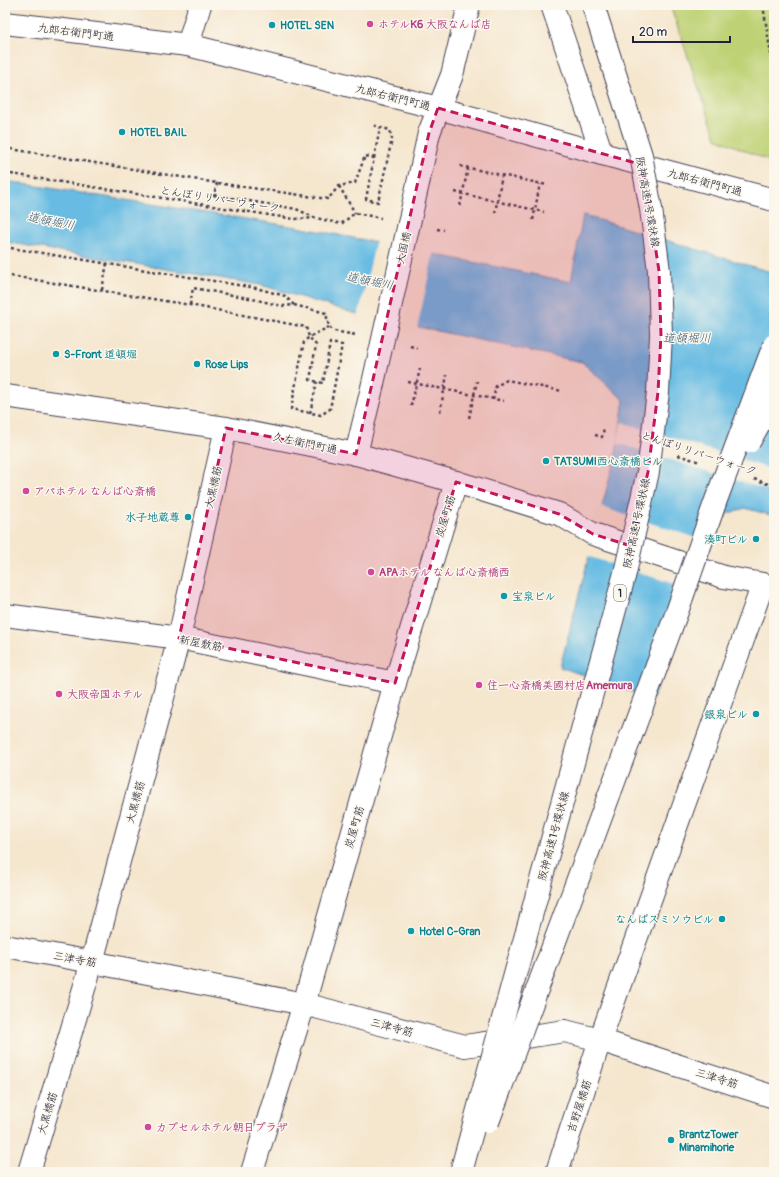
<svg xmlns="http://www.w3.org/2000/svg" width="779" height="1177" viewBox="0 0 779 1177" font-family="Pangolin,'Klee One',sans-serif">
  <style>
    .green { fill: #bed275; stroke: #707a58 }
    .water { fill: #67bce3; stroke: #446f8f }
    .pier { fill: #f5e6ce }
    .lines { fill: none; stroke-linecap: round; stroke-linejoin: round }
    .street-casing { stroke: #423f51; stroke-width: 24 }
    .secondary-casing { stroke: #423f51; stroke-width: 24 }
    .path { stroke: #423f51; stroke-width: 2.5; stroke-dasharray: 3 3; stroke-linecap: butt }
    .street { stroke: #fff; stroke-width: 22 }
    .secondary { stroke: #fff; stroke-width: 22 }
    .street-bridge-casing { stroke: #423f51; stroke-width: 24; stroke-linecap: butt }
    .highway-bridge-casing { stroke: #423f51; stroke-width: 24; stroke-linecap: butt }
    .street-bridge { stroke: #fff; stroke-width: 22 }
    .highway-bridge { stroke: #fff; stroke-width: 22 }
    .marked { fill: #c2185b; fill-opacity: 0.2; stroke: #c2185b; stroke-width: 3; stroke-dasharray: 8 5; stroke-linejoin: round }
    .hotel-dot { fill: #d1479c; stroke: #fbf7ec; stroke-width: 1.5 }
    .culture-dot { fill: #0f9aa8; stroke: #fbf7ec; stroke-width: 1.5 }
    .labels { text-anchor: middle; stroke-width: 3; stroke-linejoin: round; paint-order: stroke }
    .shield { fill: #fbf7ec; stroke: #636270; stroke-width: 1 }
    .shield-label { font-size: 10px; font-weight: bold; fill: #22223b }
    .hotel-label { font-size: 11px; font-weight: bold; fill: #b23c85; stroke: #fbf7ec; text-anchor: start }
    .culture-label { font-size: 11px; font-weight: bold; fill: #0d838f; stroke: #fbf7ec; text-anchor: start }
    .street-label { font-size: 11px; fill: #22223b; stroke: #fbf7ec }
    .water-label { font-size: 12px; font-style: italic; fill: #3a5876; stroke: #fbf7ec }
  </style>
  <rect width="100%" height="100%" fill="#fbf7ec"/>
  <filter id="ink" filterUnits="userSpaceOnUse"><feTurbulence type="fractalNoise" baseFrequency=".025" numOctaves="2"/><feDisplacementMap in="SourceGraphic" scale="8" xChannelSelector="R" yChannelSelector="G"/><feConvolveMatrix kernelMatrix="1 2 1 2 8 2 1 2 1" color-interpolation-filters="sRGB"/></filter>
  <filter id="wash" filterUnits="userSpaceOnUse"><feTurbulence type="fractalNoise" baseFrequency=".012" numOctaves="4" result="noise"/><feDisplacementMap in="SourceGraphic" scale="16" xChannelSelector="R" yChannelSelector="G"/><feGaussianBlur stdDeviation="0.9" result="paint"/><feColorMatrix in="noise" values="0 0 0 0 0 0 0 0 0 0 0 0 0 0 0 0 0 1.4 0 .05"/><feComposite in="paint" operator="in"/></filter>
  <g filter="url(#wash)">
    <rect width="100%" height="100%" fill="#f5e6ce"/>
    <!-- green -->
    <polygon class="green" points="670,5 774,5 774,163 716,138"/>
    <!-- water -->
    <polygon class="water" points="5,181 309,229 571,282 583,215 774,273 774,516 745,508 716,517 653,699 560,667 616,453 624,400 582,362 353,313 261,285 5,242"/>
    <!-- pier -->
    <g class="pier">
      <polygon points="376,240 434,251 417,329 358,317"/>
      <polygon points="621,422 774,470 774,492 617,443"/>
      <polygon points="601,507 709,542 693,590 587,556"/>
    </g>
  </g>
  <g filter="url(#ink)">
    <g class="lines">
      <defs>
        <g id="street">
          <polyline points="552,5 602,154"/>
          <polyline points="5,23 188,45 438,108"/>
          <polyline points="188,45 200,5"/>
          <polyline points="419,179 429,133 452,75 469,5"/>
          <polyline points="5,396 226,428 356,454 456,482 559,514 593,534 724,577 763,584 774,588"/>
          <polyline points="356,454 372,388"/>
          <polyline points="5,615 179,638 395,683"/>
          <polyline points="5,946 92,962 304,1004 465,1046 565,1031 600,1040 774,1097"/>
          <polyline points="29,1172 92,962 179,638 226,428"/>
          <polyline points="252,1172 304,1004 395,683 456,482"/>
          <polyline points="557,1172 600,1040 763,584"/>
        </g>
        <polyline id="secondary" points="438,108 602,154 774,200"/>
      </defs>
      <!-- street casing -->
      <use href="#street" class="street-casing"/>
      <!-- secondary casing -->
      <use href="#secondary" class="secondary-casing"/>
      <!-- path -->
      <g class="path">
        <polyline points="763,5 771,55"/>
        <polyline points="5,148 217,183 328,199 339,186 355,183 365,156 374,158 366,199 378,202 392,139 390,130 372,125"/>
        <polyline points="374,158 380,128"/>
        <polyline points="460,166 547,185"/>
        <polyline points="5,173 294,219 316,218"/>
        <polyline points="217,183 214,195 296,209 316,218 341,224 355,213 381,218"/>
        <polyline points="339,186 355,213"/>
        <polyline points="455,192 544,212"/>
        <polyline points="460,206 468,168"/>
        <polyline points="495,213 502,175"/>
        <polyline points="533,220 540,184"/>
        <polyline points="437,229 444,230"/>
        <polyline points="5,247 256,288 285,296 294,305 282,306 249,298 193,288 190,305"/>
        <polyline points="5,275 190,305 306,327 309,337 316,345 310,380 323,383 330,343 342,345 330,409 321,415 291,409 304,342 309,337 329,327"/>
        <polyline points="102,290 107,263"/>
        <polyline points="294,305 326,313 329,327 334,331 356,335"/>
        <polyline points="410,346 417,348"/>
        <polyline points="408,382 504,401"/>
        <polyline points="493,400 496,386 507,380 562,391"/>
        <polyline points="411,406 420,369"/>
        <polyline points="440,412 447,375"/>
        <polyline points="310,413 317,382"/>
        <polyline points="469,418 477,381"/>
        <polyline points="595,435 602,437 604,428"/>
        <polyline points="678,455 700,462"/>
        <polyline points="754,479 774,486"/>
      </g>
      <!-- street -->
      <use href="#street" class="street"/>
      <!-- secondary -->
      <use href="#secondary" class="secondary"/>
      <defs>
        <polyline id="street-bridge" points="372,388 419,179"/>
        <g id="highway-bridge">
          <polyline points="749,442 769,406 774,396"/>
          <polyline points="488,1122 678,609 716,500 774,345"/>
          <polyline points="461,1172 625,573 648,472 658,392 661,335 659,271 651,209 641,155 593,5"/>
        </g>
      </defs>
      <!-- street-bridge casing -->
      <use href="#street-bridge" class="street-bridge-casing"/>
      <!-- highway-bridge casing -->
      <use href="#highway-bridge" class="highway-bridge-casing"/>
      <!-- street-bridge -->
      <use href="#street-bridge" class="street-bridge"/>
      <!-- highway-bridge -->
      <use href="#highway-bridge" class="highway-bridge"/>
    </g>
  </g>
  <!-- marked area -->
  <path class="marked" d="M438 108 643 165 659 271 661 335 658 392 648 472 631 546 593 534 559 514 456 482 395 683 179 638 226 428 356 454 429 133Z"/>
  <!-- markers -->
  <g class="hotel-dot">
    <circle cx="370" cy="24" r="4"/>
    <circle cx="26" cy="491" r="4"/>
    <circle cx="371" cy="572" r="4"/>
    <circle cx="479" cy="685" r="4"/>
    <circle cx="59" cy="694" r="4"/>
    <circle cx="148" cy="1127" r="4"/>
  </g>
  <g class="culture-dot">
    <circle cx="272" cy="25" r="4"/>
    <circle cx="122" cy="132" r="4"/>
    <circle cx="56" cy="354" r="4"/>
    <circle cx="197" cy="364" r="4"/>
    <circle cx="546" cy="461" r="4"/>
    <circle cx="188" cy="517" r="4"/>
    <circle cx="756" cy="539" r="4"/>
    <circle cx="504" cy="596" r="4"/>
    <circle cx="756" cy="714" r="4"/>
    <circle cx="722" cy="919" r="4"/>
    <circle cx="411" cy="931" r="4"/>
    <circle cx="671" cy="1140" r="4"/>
  </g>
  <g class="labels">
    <!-- shield labels -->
    <rect class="shield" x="614" y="585" width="12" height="16" rx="3"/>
    <g class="shield-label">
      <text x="620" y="597">1</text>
    </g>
    <!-- hotel labels -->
    <g class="hotel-label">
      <text x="378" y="28">ホテルK6 大阪なんば店</text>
      <text x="34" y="495">アパホテル なんば心斎橋</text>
      <text x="379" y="576">APAホテル なんば心斎橋西</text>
      <text x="487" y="689">住一心斎橋美國村店Amemura</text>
      <text x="67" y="698">大阪帝国ホテル</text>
      <text x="156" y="1131">カプセルホテル朝日プラザ</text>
    </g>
    <!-- culture labels -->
    <g class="culture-label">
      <text x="280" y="29">HOTEL SEN</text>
      <text x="130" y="136">HOTEL BAIL</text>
      <text x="64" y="358">S-Front 道頓堀</text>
      <text x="205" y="368">Rose Lips</text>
      <text x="554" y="465">TATSUMI西心斎橋ビル</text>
      <text x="180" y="521" text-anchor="end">水子地蔵尊</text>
      <text x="748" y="543" text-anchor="end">湊町ビル</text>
      <text x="512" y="600">宝泉ビル</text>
      <text x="748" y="718" text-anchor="end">銀泉ビル</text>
      <text x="714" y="923" text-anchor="end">なんばスミソウビル</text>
      <text x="419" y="935">Hotel C-Gran</text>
      <text x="679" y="1138">BrantzTower<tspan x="679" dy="13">Minamihorie</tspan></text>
    </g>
    <!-- street labels -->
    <g class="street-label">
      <text transform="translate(76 32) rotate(7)" y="4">九郎右衛門町通</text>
      <text transform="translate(393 97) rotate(14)" y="4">九郎右衛門町通</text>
      <text transform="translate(705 182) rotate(15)" y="4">九郎右衛門町通</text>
      <text transform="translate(220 199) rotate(9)" y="4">とんぼりリバーウォーク</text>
      <text transform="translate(648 202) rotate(80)" y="4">阪神高速1号環状線</text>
      <text transform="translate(403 248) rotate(-77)" y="4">大国橋</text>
      <text transform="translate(305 443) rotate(12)" y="4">久左衛門町通</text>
      <text transform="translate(699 453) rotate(18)" y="4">とんぼりリバーウォーク</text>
      <text transform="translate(213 487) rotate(-77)" y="4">大黒橋筋</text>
      <text transform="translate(445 516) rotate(-73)" y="4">炭屋町筋</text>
      <text transform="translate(636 523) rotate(-78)" y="4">阪神高速1号環状線</text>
      <text transform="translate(201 643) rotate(11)" y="4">新屋敷筋</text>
      <text transform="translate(135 802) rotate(-75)" y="4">大黒橋筋</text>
      <text transform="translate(354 827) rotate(-74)" y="4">炭屋町筋</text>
      <text transform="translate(553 836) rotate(-75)" y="4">阪神高速1号環状線</text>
      <text transform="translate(75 959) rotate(10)" y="4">三津寺筋</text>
      <text transform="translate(392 1027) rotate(15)" y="4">三津寺筋</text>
      <text transform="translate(717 1078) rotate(17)" y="4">三津寺筋</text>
      <text transform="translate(579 1106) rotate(-72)" y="4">吉野屋橋筋</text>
      <text transform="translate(47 1113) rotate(-73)" y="4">大黒橋筋</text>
    </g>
    <!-- water labels -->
    <g class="water-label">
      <text transform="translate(51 221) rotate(11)" y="4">道頓堀川</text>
      <text transform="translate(370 281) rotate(11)" y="4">道頓堀川</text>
      <text x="687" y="342">道頓堀川</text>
    </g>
  </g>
  <!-- margin -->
  <rect width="779" height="1177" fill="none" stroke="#fbf7ec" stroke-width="20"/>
  <!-- scale -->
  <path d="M633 36v6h97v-6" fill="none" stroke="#22223b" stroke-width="2"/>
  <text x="639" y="36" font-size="12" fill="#22223b" stroke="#fbf7ec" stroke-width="3" paint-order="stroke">20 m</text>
</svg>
